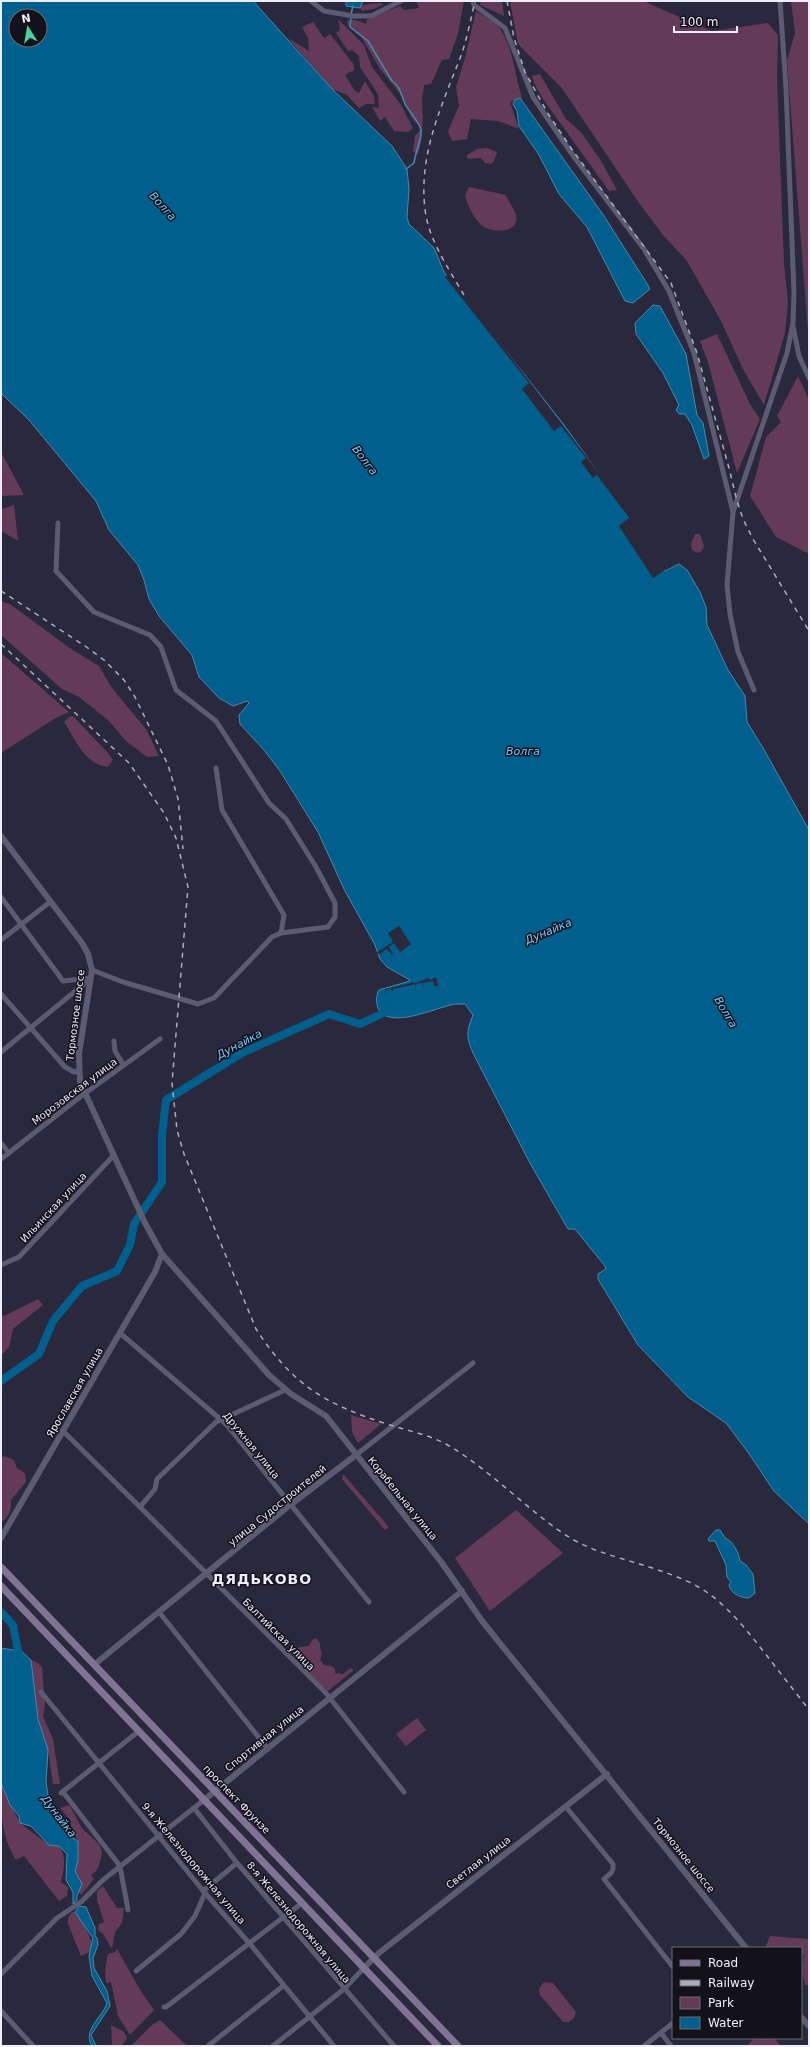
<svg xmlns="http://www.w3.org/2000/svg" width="810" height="2047" viewBox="0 0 810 2047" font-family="'DejaVu Sans',sans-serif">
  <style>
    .green { fill: #633a57 }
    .water { fill: #005f8d; stroke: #478aae; fill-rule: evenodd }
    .pier { fill: #2a283c }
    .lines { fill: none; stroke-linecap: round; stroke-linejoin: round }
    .stream { stroke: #478aae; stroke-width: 1.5 }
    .river { stroke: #005f8d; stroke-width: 8 }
    .minor { stroke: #5d5b72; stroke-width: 5 }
    .tertiary { stroke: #5d5b72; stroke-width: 6 }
    .secondary { stroke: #817396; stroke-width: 7 }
    .rail { stroke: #aeacbc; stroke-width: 1.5; stroke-dasharray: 5 5; stroke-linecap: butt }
    .labels { text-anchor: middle; stroke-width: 3; stroke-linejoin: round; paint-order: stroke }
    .street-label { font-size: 10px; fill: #eeedfb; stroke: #13121b }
    .water-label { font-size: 11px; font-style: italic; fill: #78c8fc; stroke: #13121b }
    .district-label { font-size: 14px; font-weight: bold; letter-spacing: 1px; fill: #eeedfb; stroke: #13121b }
  </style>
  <rect width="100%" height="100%" fill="#2a283c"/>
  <!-- green -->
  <g class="green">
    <path d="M416 1H464L458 34 449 59 442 60 431 84 424 85C424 90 422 95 422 100 423 119 424 136 418 154L413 152 415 136 420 130V126L413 120 399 92 380 69 362 38 348 25 347 20H355L367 24 366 20 400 6 404 10 419 8Z"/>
    <polygon points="480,1 502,1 504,16 480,5"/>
    <polygon points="510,1 643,1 712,31 768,23 778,35 777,78 784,263 788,303 785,333 764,405 743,369 721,321 687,261 663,235 639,203 561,87 518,44"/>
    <polygon points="791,1 809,1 809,345 787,61 795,33"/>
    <polygon points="380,3 384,4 374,9 362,11 360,8 361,5"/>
    <path d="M476 11C483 16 496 22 501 30 512 45 516 79 522 98L510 102 519 129 498 121 471 119 467 139 452 141 448 131 459 106 456 87 465 58Z"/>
    <polygon points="338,19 364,45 372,67 401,105 413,128 408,132 394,131 385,117 380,121 372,107 379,108 378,94 360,67 359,56 352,50 348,51 336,33 340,30"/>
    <polygon points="313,22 324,38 330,34 354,65 354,70 345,75 355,91 359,93 365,81 374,96 375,104 366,104 359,108 347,95 332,89 288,38 309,51 308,38 302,27"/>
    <polygon points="540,74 566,119 581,132 601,161 617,190 609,191 543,99 534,83 532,76"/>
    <polygon points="487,148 497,152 494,161 491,164 485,163 481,158 467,159 467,155 477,149"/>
    <path d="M469 187 506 195C508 201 514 208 516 215 520 232 497 233 486 228 476 224 467 205 465 195Z"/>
    <polygon points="717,334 750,404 760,419 737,473 708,362 700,341"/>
    <polygon points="798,376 809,400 809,554 776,537 750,496 766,437 781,422 777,416"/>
    <polygon points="1,451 1,452 24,495 1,496"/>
    <polygon points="14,505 18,541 1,531 1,509"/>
    <polygon points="695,534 700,534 704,546 701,552 697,553 692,550 691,544"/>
    <polygon points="1,601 10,604 71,649 99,666 112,688 146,729 159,756 147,757 126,741 108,720 79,697 62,689 1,635"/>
    <polygon points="1,653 69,712 54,719 1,753"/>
    <path d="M73 716 108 753 113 760 108 767C84 764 76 740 64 722L69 717Z"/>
    <polygon points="38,1299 43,1305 13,1329 9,1347 1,1356 1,1315 4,1316"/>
    <polygon points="351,1415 381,1424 358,1443 352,1432"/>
    <path d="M4 1456 14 1460 17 1468 25 1473 26 1482 11 1500C12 1509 9 1518 1 1522V1458Z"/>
    <polygon points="343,1474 388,1526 388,1528 385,1530 342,1479"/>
    <polygon points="516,1510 563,1553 490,1611 455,1558"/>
    <path d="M316 1638 320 1643V1648L322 1653 320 1660 324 1665 331 1666 335 1669V1673L343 1674 350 1668 354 1670 328 1691 306 1670C303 1662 293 1659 291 1651L294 1648 309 1646 312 1640Z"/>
    <polygon points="31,1660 38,1663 42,1667 45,1706 43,1716 53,1739 60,1784 53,1784 48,1750 38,1719"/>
    <polygon points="417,1718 426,1730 406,1746 396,1734"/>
    <path d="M1 1780 3 1789 20 1823 49 1845 59 1846C67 1857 64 1869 61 1882L68 1887 67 1896 59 1901 24 1856 16 1860C0 1834 1 1809 1 1780Z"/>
    <path d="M69 1805C74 1812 78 1823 83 1829 95 1842 106 1844 100 1862 98 1869 97 1871 91 1875L94 1879 81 1895 79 1892V1877L75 1871C77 1858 83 1840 71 1831V1821L60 1808Z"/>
    <polygon points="103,1886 117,1908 124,1908 122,1923 115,1932 112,1949 103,1934 98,1930 99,1924 104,1922 97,1900 97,1891"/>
    <polygon points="72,1912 75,1912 84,1923 92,1943 90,1952 81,1956 68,1924 68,1918"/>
    <polygon points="770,1936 809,1939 809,1985 805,1985 802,1971 804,1955 801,1955 801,1948 765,1948"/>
    <polygon points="117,1949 142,1993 154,2010 130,2035 118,2016 111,1982 106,1983 105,1969 108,1954 115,1952"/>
    <polygon points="544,1982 553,1983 576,2012 574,2018 569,2022 563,2022 540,1995 539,1989"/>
    <polygon points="160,2020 187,2046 131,2046 152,2025"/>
    <polygon points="111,2025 124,2032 127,2038 122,2046 112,2046"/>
    <polygon points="754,2038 774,2038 781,2046 747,2046"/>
  </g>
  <!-- water -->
  <g class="water">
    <path d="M1 1H253L332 89 392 146 407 169 409 189 407 217 409 224 434 248 444 272 564 425 602 478 665 571 679 564 687 570 700 592 706 607 707 625 728 670 745 696 747 722 763 748 809 830V1524L774 1491 750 1455 726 1423 688 1397 638 1345 598 1279V1274L606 1269 605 1266 575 1229H568L530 1163 474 1055C466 1037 466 1033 473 1015L465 1004H455C437 1007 388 1031 378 1008 376 1003 376 995 379 990L410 981V980L387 967 380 959 375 945 344 889 318 832 280 771 264 750 240 724 239 715 249 703 247 701 233 706 219 698 199 677 192 655 159 616 149 599 144 580 138 565 109 530 96 501 29 420 1 393ZM16 16H40V40H16Z"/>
    <polygon points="346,1 363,1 360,8 346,6"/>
    <polygon points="520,98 604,216 646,282 650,289 633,303 625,301 587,227 559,194 539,155 519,126 517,111 513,104 515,100"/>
    <polygon points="653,305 660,306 686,354 697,415 703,423 709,456 704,459 692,425 685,414 679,414 676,410 679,405 663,373 636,334 635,323"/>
    <path d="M716 1530H720L725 1538C733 1541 739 1553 740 1561L746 1565 753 1574 755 1593 749 1598C741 1598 731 1594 729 1585L731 1582 727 1577 726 1565 715 1541H709L708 1539Z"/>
    <polygon points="17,1647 31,1660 38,1719 48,1750 46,1782 49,1802 54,1808 53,1815 56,1815 66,1834 78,1841 78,1861 75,1871 82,1884 77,1896 77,1900 73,1904 73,1892 66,1880 67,1854 59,1846 49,1845 31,1826 20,1823 19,1816 10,1805 1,1783 1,1648 13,1650"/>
    <path d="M79 1906 86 1907 95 1928V1936L97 1938 98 1945 93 1958 94 1968 107 1991 110 2006 91 2035 96 2046H92C82 2030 102 2018 107 2003L92 1976 89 1956 93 1938 75 1912Z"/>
  </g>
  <!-- pier -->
  <g class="pier">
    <polygon points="448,274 637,523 665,570 653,578 619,526 629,518 597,475 593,478 581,462 586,458 561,426 554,431 522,389 529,383 445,277"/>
    <polygon points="399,926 411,944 400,952 394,943 389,947 393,954 392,955 387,949 381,953 384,959 380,953 376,955 376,953 393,942 388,933"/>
    <polygon points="436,977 438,986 434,986 433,981 423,983 424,988 422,983 416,984 416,992 415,984 393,989 393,992 391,989 386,990 386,998 385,987 386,989 411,983 410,981 413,983 416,983 428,978 431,980"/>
  </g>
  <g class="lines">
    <!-- stream -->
    <g class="stream">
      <polyline points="351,14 353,6"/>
      <path d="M351 17 350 27 368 41 392 81C401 87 401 95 405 104 409 111 420 123 421 130 422 139 415 153 414 163L406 169"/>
    </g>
    <!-- river -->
    <g class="river">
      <polyline points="1,1381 39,1354 53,1321 82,1286 117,1271 130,1245 134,1224 162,1182 162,1135 166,1100 242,1053 329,1014 360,1024 390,1010"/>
      <polyline points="1,1612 13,1625 19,1656"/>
    </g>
    <!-- minor -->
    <g class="minor">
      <polyline points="311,1 324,11 353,16 371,16 401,1"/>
      <polyline points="473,1 474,5 505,28 533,97 574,157 644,249 669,291 694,353 733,512"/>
      <polyline points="793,326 799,356 809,378"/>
      <polyline points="58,523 56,571 94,612 150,635 161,647 176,690 216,721 269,803 286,819 316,867 335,903 335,917 328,927 281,933 272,937 214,998 198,1004 123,982 92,970"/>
      <polyline points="754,690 738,652 730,614 727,585 733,512 787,353 793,323 794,293 786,88 780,1"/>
      <polyline points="216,768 222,810 284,915 281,933"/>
      <polyline points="1,897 63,981 91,978"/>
      <polyline points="1,940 50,902"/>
      <polyline points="1,994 65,1067 74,1072 79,1071"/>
      <polyline points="114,1041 115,1051 123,1064"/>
      <polyline points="1,1052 90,979"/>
      <polyline points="1,1143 9,1153"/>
      <polyline points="1,1159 80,1097 160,1039"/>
      <polyline points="1,1265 19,1257 114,1155"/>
      <polyline points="120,1333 227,1425 369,1602"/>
      <polyline points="63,1431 140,1507 326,1693 404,1792"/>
      <polyline points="356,1455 473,1363"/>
      <polyline points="140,1507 155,1489 157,1479 216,1422 285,1390"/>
      <polyline points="159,1612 268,1749"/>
      <polyline points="41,1692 205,1893 250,1944 334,2046"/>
      <polyline points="63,1792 120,1866 128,1910"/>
      <polyline points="61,1793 139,1731"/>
      <path d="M566 1807 613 1864C614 1872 610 1874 604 1879L673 1967"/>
      <polyline points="194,1808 237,1863 394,2046"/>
      <polyline points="203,1891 237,1863"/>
      <polyline points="136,1971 181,1934 195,1916 205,1893"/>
      <polyline points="1,1974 57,1918 81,1902 103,1880 204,1800"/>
      <polyline points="164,2007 166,2007 302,1903"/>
      <polyline points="1,2011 33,2046"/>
      <polyline points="661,2033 671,2046"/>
      <polyline points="208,2046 283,1986"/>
      <polyline points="273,2046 344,1989 364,1968"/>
      <polyline points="644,2046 673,2023"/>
    </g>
    <!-- tertiary -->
    <g class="tertiary">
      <polyline points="1,836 82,943 88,954 92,970 79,1054 80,1082 145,1223 162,1254 269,1375 291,1394 326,1416 442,1563 482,1621 746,1948"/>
      <polyline points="1,1538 155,1272 162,1254"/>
      <polyline points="95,1664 290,1505 356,1455"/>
      <polyline points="204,1800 462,1591"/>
      <polyline points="364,1968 379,1953 607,1774"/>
      <polyline points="801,2017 809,2026"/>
    </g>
    <!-- secondary -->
    <g class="secondary">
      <polyline points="1,1567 458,2046"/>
      <polyline points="1,1586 438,2046"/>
    </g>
    <!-- rail -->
    <g class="rail">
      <polyline points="507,1 514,38 525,72 547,112 573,151 671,283 697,353 729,468 737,501 743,519 753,539 809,631"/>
      <path d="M464 295C450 271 431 243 426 216 417 162 438 114 457 66 466 45 470 22 475 1"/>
      <polyline points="1,591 85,646 104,660 124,680 135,697 168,765 178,799 183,849"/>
      <path d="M1 644 129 763 164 813 176 838 188 887 172 1083 177 1130 184 1154 256 1329C293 1386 327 1405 390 1425 409 1431 429 1435 446 1444 489 1469 523 1506 564 1534 594 1554 628 1559 661 1571 676 1576 694 1583 708 1593 733 1611 752 1637 771 1661 784 1678 797 1694 809 1710"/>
    </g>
  </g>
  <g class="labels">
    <!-- street labels -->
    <g class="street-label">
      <text transform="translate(75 1015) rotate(-83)" y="4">Тормозное шоссе</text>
      <text transform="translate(74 1091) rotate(-37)" y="4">Морозовская улица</text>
      <text transform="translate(53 1207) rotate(-47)" y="4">Ильинская улица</text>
      <text transform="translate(74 1392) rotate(-60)" y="4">Ярославская улица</text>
      <text transform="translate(252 1445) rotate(51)" y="4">Дружная улица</text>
      <text transform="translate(403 1498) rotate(51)" y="4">Корабельная улица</text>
      <text transform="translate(277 1505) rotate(-39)" y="4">улица Судостроителей</text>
      <text transform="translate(279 1634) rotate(45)" y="4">Балтийская улица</text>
      <text transform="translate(264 1738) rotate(-39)" y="4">Спортивная улица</text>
      <text transform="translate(237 1799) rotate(46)" y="4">проспект Фрунзе</text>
      <text transform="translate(684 1855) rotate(51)" y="4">Тормозное шоссе</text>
      <text transform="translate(478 1862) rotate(-38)" y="4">Светлая улица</text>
      <text transform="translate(194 1863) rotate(50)" y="4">9-я Железнодорожная улица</text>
      <text transform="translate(299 1922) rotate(50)" y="4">8-я Железнодорожная улица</text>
    </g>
    <!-- water labels -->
    <g class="water-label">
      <text transform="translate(163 206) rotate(48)" y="4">Волга</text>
      <text transform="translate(365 460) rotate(53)" y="4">Волга</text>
      <text x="523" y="755">Волга</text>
      <text transform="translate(548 931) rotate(-23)" y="4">Дунайка</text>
      <text transform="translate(726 1012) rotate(60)" y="4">Волга</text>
      <text transform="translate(239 1044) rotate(-28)" y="4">Дунайка</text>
      <text transform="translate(59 1816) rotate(53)" y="4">Дунайка</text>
    </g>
    <!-- district labels -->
    <g class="district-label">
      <text x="262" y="1584">ДЯДЬКОВО</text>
    </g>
  </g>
  <!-- border -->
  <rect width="810" height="2047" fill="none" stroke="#eeedfb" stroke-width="4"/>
  <!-- legend -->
  <rect x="672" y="1947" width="130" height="92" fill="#13121b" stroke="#6b6a75"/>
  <rect x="680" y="1960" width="20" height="6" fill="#817396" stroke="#6b6a75"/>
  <text x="708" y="1967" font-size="12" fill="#eeedfb">Road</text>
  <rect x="680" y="1980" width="20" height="6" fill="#aeacbc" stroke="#6b6a75"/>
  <text x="708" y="1987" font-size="12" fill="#eeedfb">Railway</text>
  <rect x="680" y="1997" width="20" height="12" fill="#633a57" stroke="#6b6a75"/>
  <text x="708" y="2007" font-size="12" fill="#eeedfb">Park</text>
  <rect x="680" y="2017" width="20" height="12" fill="#005f8d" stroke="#6b6a75"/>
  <text x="708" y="2027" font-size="12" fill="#eeedfb">Water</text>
  <!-- north arrow -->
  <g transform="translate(28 28) rotate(349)"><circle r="19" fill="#13121b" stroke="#6b6a75"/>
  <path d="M0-3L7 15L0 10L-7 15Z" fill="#43d4a0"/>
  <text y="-6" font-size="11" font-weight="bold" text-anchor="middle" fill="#eeedfb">N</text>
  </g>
  <!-- scale -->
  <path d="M674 26v6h63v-6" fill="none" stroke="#eeedfb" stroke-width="2"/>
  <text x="680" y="26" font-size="12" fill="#eeedfb" stroke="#13121b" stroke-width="3" paint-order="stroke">100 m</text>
</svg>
